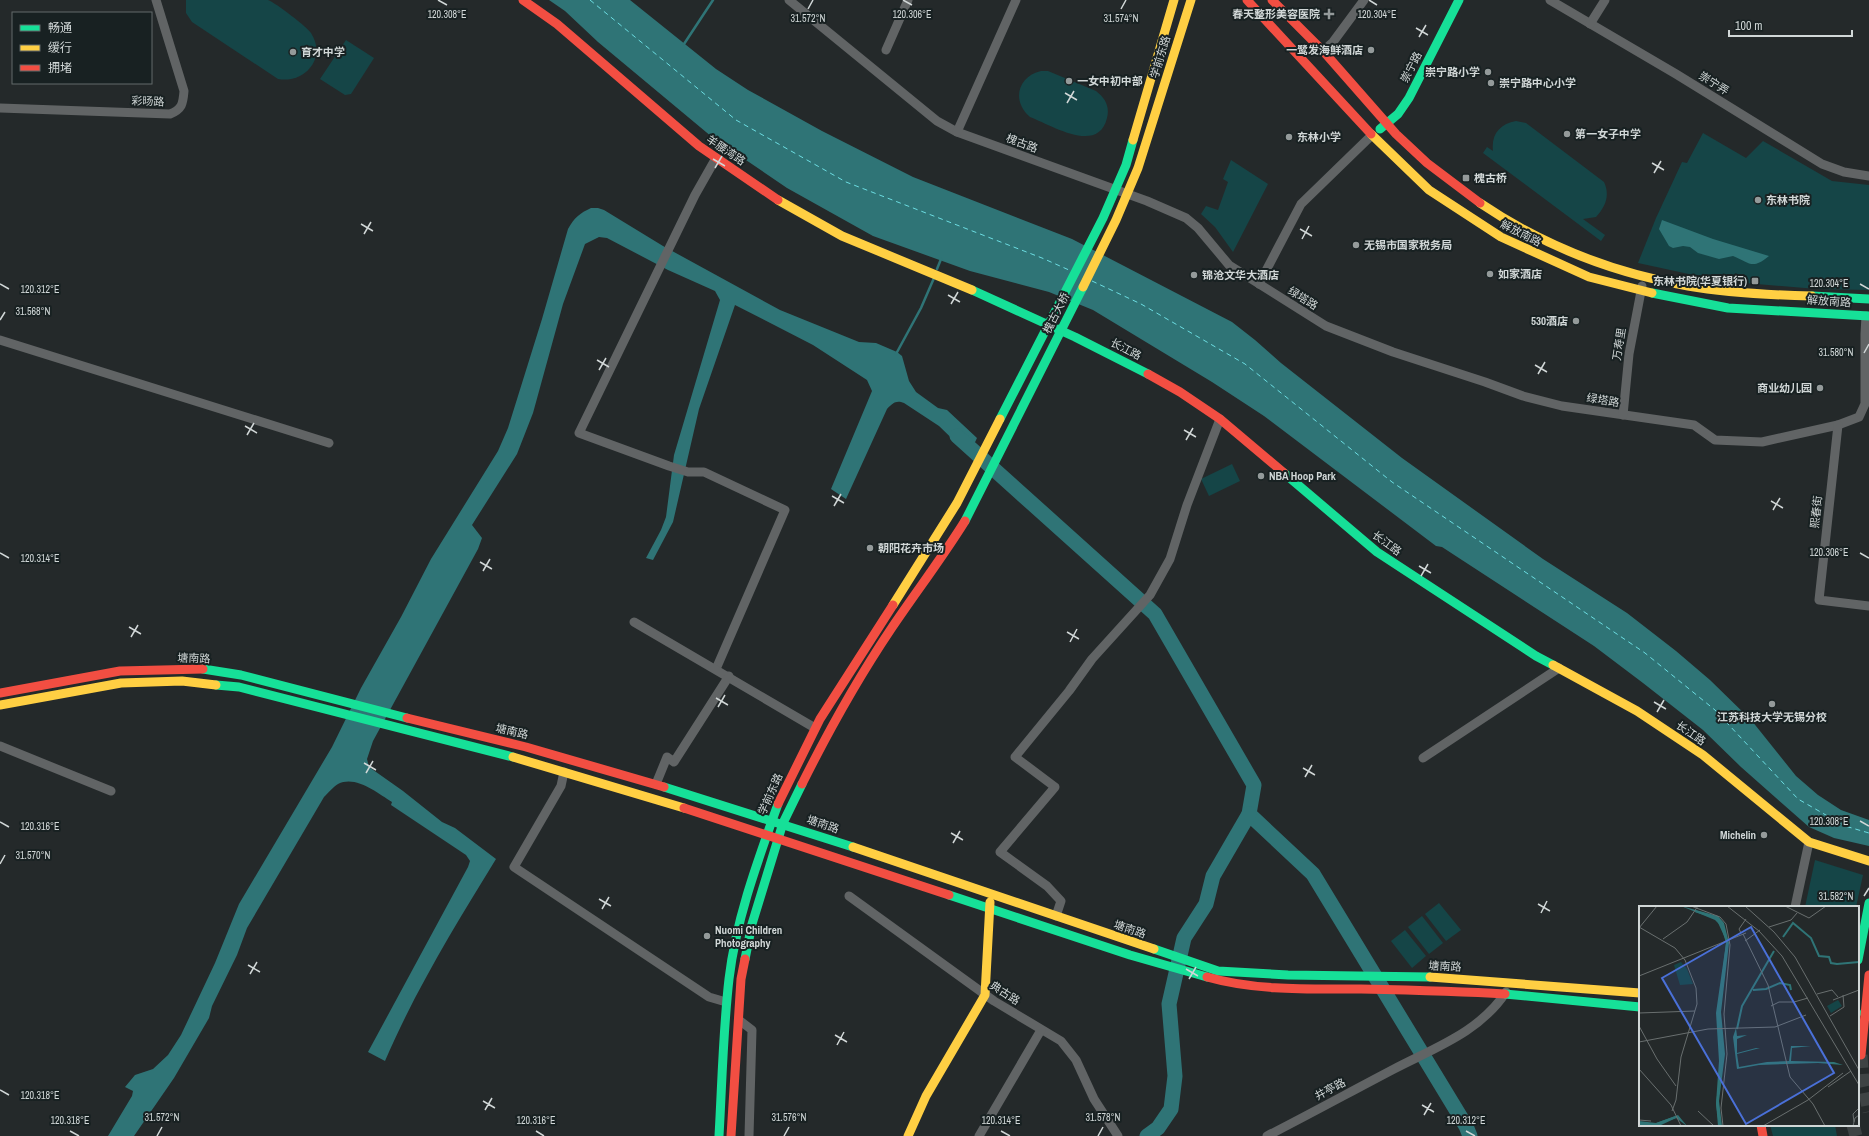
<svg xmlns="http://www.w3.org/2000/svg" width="1869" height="1136" viewBox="0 0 1869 1136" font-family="'Archivo Narrow','Noto Sans SC',sans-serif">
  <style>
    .green { fill: #154547 }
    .water { fill: #2f7476 }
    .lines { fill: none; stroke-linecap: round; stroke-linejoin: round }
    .stream { stroke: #2f7476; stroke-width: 2.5 }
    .river { stroke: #2f7476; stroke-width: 15 }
    .ferry { stroke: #6cdde2; stroke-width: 1; stroke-dasharray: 5 4; stroke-linecap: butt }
    .secondary-tunnel { stroke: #3e4344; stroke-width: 13; stroke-dasharray: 13 6; stroke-linecap: butt }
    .street { stroke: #616465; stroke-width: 9 }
    .fast { stroke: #16e098; stroke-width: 9 }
    .slow { stroke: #ffcf43; stroke-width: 9 }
    .jam { stroke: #f24e42; stroke-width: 9 }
    .ticks { fill: none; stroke: #d1d7d7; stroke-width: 1.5 }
    .poi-dot { fill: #949a9a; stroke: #182122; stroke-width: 1.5 }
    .labels { text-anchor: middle; stroke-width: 4; stroke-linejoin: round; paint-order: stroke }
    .poi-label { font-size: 11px; font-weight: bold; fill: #d1d7d7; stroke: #182122; text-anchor: start }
    .street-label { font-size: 11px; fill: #d1d7d7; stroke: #182122 }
    .inset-river { fill: none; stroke: #2f7476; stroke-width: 2 }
    .inset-road { fill: none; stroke: #696f6f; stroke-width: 1 }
    .view { fill: #4a70d8; fill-opacity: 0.15; stroke: #4a70d8; stroke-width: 2 }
    .inset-edge { fill: none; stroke: #d1d7d7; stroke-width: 2 }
    .ticks-label { font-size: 10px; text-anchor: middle; fill: #d1d7d7; stroke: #182122; stroke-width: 4; stroke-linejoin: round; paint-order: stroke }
  </style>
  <rect width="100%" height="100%" fill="#24292a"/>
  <!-- green -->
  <g class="green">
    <path d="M186 0C206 0 226 0 247 0 253 0 262 0 268 0 276 3 307 27 311 33 327 58 305 84 278 79L192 22 186 13Z"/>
    <polygon points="346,40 374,58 351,94 345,95 320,79"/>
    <path d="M1041 71H1048L1096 91C1105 98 1110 106 1107 118 1098 155 1051 125 1030 117 1011 101 1018 76 1041 71Z"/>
    <path d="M1516 121 1526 123 1604 182C1610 195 1606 206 1596 217L1583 219 1605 235 1601 241 1483 153 1487 147 1493 151C1491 134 1500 124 1516 121Z"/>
    <polygon points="1703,133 1746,158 1763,141 1832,181 1869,185 1869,290 1817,289 1721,281 1638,263 1656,218 1682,162 1687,163"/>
    <polygon points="1231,160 1268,184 1233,252 1215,227 1201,214 1206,206 1218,210 1228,182 1223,179"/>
    <polygon points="1232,464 1240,481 1209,496 1201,479"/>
    <polygon points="1815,860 1863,875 1856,907 1805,907"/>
    <polygon points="1439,903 1461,930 1446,941 1425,914"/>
    <polygon points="1422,916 1443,943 1429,954 1408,927"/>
    <polygon points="1405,930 1426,956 1412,968 1391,941"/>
    <polygon points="1770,1125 1835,1125 1837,1136 1773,1136"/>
  </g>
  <!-- water -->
  <g class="water">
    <polygon points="549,0 630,0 716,69 748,90 822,131 913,177 1072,239 1232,322 1255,340 1281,363 1402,458 1543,559 1627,613 1676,651 1710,680 1752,721 1796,776 1818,795 1841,810 1869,820 1869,846 1834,838 1809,827 1741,767 1703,730 1643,683 1594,646 1442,547 1436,546 1264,416 1212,382 1093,310 1049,292 970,271 873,236 787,188 712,137 598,42 565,11"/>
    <path d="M591 208H598L604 210 663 246 780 310 859 342 876 343 897 352 902 356 909 381 916 392 938 408 947 410 977 438 969 455 939 426 904 403C896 400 893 403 887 409L846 499 831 489 872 391 867 380 813 345 735 305 699 409 673 522 653 560 646 558 661 530 666 517 674 455 720 300 715 291 668 270 607 238 599 237 585 244 563 304 533 413 517 454 472 525 482 538 478 549 373 741 367 759 369 767 403 791 442 822 455 828 496 859C456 924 415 991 385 1061L368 1052 468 867 470 861 466 855 391 805 392 802C377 793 356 775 338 784 333 787 328 793 324 797L247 928 237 955 212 1006 209 1018 174 1078 134 1136H108L132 1096 133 1091 125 1087 135 1075 153 1069 168 1055 181 1035 215 963 239 904 332 747 361 688 401 617 431 559 498 451 508 428 542 319 568 229C574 218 580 213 591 208Z"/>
    <path d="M1662 220 1713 239 1769 256C1752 270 1750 263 1733 256L1719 259 1698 253 1690 247 1683 246 1673 248 1669 246 1659 229Z"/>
  </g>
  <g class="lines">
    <!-- stream -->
    <g class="stream">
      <polyline points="684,44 713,0"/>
      <polyline points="937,269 941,259"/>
      <polyline points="896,354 921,308 934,278"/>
    </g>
    <!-- river -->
    <g class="river">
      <polyline points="957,436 1155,614 1254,785 1249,814 1313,874 1466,1126 1470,1136"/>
      <polyline points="1147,1136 1158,1128 1171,1109 1175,1076 1169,1004 1184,938 1206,904 1213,876 1249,814"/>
    </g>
    <!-- ferry -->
    <g class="ferry">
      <polyline points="590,0 736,120 846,182 1042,258 1069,270"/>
      <polyline points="1092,281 1141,304 1245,364 1392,482 1645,653 1715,710 1798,799 1845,826 1869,833"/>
    </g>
    <!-- secondary-tunnel -->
    <g class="secondary-tunnel">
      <polyline points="1861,1055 1863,1083 1869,1112"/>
      <polyline points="1853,1125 1856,1136"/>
    </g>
    <!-- street -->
    <g class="street">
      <polyline points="789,0 937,121 957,132 1147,201 1186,218 1198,228 1229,265 1326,326 1393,352 1485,382 1523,396 1562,406 1694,425 1715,440 1762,442 1838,425 1859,417 1865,404 1865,334 1866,316"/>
      <polyline points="1550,0 1676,74 1822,164 1844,172 1869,176"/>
      <polyline points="1590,24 1605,0"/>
      <polyline points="886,50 908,0"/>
      <polyline points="1323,51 1333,42 1364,0"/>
      <path d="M0 108 170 114C182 109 183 104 184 91L156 0"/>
      <polyline points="957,132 1016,0"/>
      <polyline points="716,158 695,195 579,433 669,466 688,472 704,472 785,510 716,669"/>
      <polyline points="1259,284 1301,204 1372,135"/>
      <polyline points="0,340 329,443"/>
      <polyline points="1623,415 1629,354 1642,286"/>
      <polyline points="1838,425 1819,600 1869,606"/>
      <polyline points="634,622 815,728"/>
      <polyline points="0,746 111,791"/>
      <polyline points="1423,758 1559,668"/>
      <polyline points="564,772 561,786 514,867 709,997 726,1002"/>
      <polyline points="656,784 667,757 674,762 729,676"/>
      <polyline points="849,896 994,1001 1061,1041 1076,1060 1094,1099 1118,1136"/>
      <polyline points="1795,907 1809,842"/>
      <polyline points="1056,916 1061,901 1047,886 1000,852 1055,787 1015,757 1069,691 1092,659 1150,595 1170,559 1187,505 1220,419"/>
      <polyline points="739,1020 752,1030 749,1136"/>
      <polyline points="979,1136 1041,1030"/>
      <path d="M1267 1136C1310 1114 1352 1091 1394 1069 1434 1048 1480 1032 1506 992"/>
    </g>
    <!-- fast -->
    <g class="fast">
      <polyline points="1380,129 1398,114 1409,98 1459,0"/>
      <polyline points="972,290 1075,337 1148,374"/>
      <polyline points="1652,293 1728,308 1869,316"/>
      <polyline points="1812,296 1869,299"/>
      <polyline points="1000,419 1103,218 1126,165 1133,140"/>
      <polyline points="1284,473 1377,552 1536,656 1553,665"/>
      <polyline points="965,521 1083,287"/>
      <polyline points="203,669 241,675 407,718"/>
      <polyline points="216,685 239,687 513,757"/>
      <polyline points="664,787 853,847"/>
      <polyline points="949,895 1130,955 1207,977"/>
      <polyline points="1154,949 1218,971 1288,975 1430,977"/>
      <polyline points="745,959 752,924 783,823 802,784"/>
      <polyline points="1858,960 1869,903"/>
      <polyline points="1505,994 1640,1007"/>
      <polyline points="1864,1013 1869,1013"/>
      <path d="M719 1136C722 1084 723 1031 729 979 736 919 758 860 778 804"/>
    </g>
    <!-- slow -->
    <g class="slow">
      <polyline points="1371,134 1429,190 1501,237 1589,277 1652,293"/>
      <polyline points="1133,140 1174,0"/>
      <polyline points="778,200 842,236 972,290"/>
      <path d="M1480 203C1542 245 1614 273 1688 286 1728 293 1770 295 1812 296"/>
      <polyline points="1083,287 1116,220 1138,168 1191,0"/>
      <polyline points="893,605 957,503 1000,419"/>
      <polyline points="1553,665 1637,711 1703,755 1809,842 1869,861"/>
      <polyline points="0,705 121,683 182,681 216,685"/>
      <polyline points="513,757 684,808"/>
      <polyline points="853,847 1154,949"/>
      <polyline points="1430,977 1640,993"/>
      <polyline points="908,1136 926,1096 985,995 990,902"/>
    </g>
    <!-- jam -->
    <g class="jam">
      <polyline points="523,0 557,24 699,146 778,200"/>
      <polyline points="1247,0 1371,134"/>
      <polyline points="1272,0 1324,52 1396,134 1427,163 1480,203"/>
      <polyline points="1148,374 1180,392 1220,419 1284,473"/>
      <polyline points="0,693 120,671 203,669"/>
      <polyline points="407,718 526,747 664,787"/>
      <path d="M802 784C829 730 858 678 891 629 916 592 942 558 965 521"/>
      <polyline points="778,804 820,719 893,605"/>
      <polyline points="684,808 949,895"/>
      <path d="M1207 977C1256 991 1310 989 1361 989 1409 990 1457 991 1505 994"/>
      <polyline points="1861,1055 1869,975"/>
      <polyline points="1761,1125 1763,1136"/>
      <polyline points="731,1136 741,979 745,959"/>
    </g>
  </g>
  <!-- ticks -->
  <path class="ticks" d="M438 0 447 5M903 0 912 5M1369 0 1377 5M808 9 813 0M1121 9 1126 0M1416 28 1428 35M1419 37 1426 25M1065 93 1077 100M1067 103 1074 91M713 159 725 166M1652 163 1664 170M715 168 722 156M1654 173 1661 161M361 224 373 231M1300 229 1312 236M364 234 371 222M1302 239 1309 226M0 284 9 289M1860 284 1869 289M948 295 960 302M951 304 958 292M0 320 5 312M1864 353 1869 344M597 360 609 367M1535 365 1547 372M599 370 606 358M1538 374 1545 362M245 426 257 433M1184 430 1196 437M247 435 254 423M1186 440 1193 428M832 496 844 503M1771 501 1783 508M834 506 841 494M1773 510 1780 498M0 553 9 558M1860 553 1869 558M480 562 492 569M1419 566 1431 573M483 571 490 559M1421 576 1428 564M129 627 141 634M1067 632 1079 639M131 637 138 625M1070 642 1077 629M716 698 728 705M1654 702 1666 709M718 707 725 695M1657 712 1664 700M364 763 376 770M1303 768 1315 775M366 773 373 761M1305 777 1312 765M1860 821 1869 826M0 822 9 827M951 833 963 840M953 843 960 831M0 864 5 855M1864 896 1869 888M599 899 611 906M1538 904 1550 911M602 909 609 897M1541 913 1547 901M248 965 260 972M1186 969 1198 976M250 974 257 962M1189 979 1196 967M835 1035 847 1042M837 1045 844 1032M0 1090 9 1095M483 1101 495 1108M1422 1105 1434 1112M485 1110 492 1098M1424 1115 1431 1103M70 1131 79 1136M536 1131 544 1136M1001 1131 1010 1136M1466 1131 1475 1136M157 1136 162 1127M784 1136 789 1127M1098 1136 1103 1127"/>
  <!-- markers -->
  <g class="poi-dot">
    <path d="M1327 8h4v4h4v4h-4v4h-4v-4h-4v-4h4z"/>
    <circle cx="1371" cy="50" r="4"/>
    <circle cx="293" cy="52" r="4"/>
    <circle cx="1488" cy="72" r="4"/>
    <circle cx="1069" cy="81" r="4"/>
    <circle cx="1491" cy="83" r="4"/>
    <circle cx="1567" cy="134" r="4"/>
    <circle cx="1289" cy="137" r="4"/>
    <rect x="1462" y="174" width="8" height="8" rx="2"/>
    <circle cx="1758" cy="200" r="4"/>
    <circle cx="1356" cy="245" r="4"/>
    <circle cx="1490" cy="274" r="4"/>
    <circle cx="1194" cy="275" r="4"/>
    <rect x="1751" y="277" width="8" height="8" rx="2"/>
    <circle cx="1576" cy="321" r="4"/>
    <circle cx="1820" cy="388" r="4"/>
    <circle cx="1261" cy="476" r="4"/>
    <circle cx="870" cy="548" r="4"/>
    <circle cx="1772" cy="704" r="4"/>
    <circle cx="1764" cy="835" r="4"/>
    <circle cx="707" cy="936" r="4"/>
  </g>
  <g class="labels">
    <!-- poi labels -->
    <g class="poi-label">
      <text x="1320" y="18" text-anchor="end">春天整形美容医院</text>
      <text x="1363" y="54" text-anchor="end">一鹭发海鲜酒店</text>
      <text x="301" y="56">育才中学</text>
      <text x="1480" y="76" text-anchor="end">崇宁路小学</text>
      <text x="1077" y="85">一女中初中部</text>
      <text x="1499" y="87">崇宁路中心小学</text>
      <text x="1575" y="138">第一女子中学</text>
      <text x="1297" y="141">东林小学</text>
      <text x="1474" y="182">槐古桥</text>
      <text x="1766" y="204">东林书院</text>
      <text x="1364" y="249">无锡市国家税务局</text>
      <text x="1498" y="278">如家酒店</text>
      <text x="1202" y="279">锦沧文华大酒店</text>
      <text x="1747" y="285" text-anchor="end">东林书院(华夏银行)</text>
      <text x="1568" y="325" text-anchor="end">530酒店</text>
      <text x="1812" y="392" text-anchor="end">商业幼儿园</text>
      <text x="1269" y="480">NBA Hoop Park</text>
      <text x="878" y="552">朝阳花卉市场</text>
      <text x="1772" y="721" text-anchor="middle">江苏科技大学无锡分校</text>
      <text x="1756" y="839" text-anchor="end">Michelin</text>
      <text x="715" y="934">Nuomi Children<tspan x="715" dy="13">Photography</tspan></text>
    </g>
    <!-- street labels -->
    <g class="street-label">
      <text transform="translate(1160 57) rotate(-73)" y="4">学前东路</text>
      <text transform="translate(1411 67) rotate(-63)" y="4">崇宁路</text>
      <text transform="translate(1714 83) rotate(32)" y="4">崇宁弄</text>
      <text transform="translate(148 101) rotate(2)" y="4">彩旸路</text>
      <text transform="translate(1022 143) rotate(20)" y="4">槐古路</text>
      <text transform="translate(726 150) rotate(34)" y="4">羊腰湾路</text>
      <text transform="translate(1521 233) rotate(27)" y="4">解放南路</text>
      <text transform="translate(1303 298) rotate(32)" y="4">绿塔路</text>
      <text transform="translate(1829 301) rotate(4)" y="4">解放南路</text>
      <text transform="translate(1056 313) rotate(-63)" y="4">槐古大桥</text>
      <text transform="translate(1619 344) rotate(-81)" y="4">万寿里</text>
      <text transform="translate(1126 349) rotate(27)" y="4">长江路</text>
      <text transform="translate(1603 400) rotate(9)" y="4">绿塔路</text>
      <text transform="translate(1816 512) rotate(-84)" y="4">熙春街</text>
      <text transform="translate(1387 543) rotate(36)" y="4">长江路</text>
      <text transform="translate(194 658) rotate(2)" y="4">塘南路</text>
      <text transform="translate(512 731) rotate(13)" y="4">塘南路</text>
      <text transform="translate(1691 733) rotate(34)" y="4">长江路</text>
      <text transform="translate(770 794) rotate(-66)" y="4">学前东路</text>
      <text transform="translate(823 824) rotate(19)" y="4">塘南路</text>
      <text transform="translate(1130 929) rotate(19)" y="4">塘南路</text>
      <text transform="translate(1445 966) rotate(3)" y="4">塘南路</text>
      <text transform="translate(1005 993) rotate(33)" y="4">典古路</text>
      <text transform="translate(1330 1089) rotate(-28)" y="4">井亭路</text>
    </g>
  </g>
  <!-- overview -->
  <g transform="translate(1639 906)">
    <rect width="220" height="220" fill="#24292a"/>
    <path d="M42 56 48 63 54 78 41 79 35 59ZM199 94 203 100 192 107 188 100Z" fill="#154547"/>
    <path d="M42 0 79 10 85 17 90 37 82 106 86 148 80 195 83 220H79L77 197 80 155 77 107 87 37 82 20 76 14ZM97 122 98 130 108 129 98 133V147L117 142H121L98 148 100 161 128 156 150 155 152 140H172L153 142 152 155 195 156 204 159 179 157 120 159 98 163 94 131ZM39 209 48 220 37 212 20 220 0 219V215L17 217Z" fill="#2f7476"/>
    <path class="inset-river" d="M56 5 78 12 88 34M144 31 154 17 172 32 180 50 190 51 192 57 198 58 220 56M114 84 127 83 141 77 151 79 152 84M80 121V104L88 37M98 123 103 100 135 45M80 124 83 155 78 198 81 220M12 220 37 211"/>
    <path class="inset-road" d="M52 0 81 11 87 18 91 39 85 108 88 148 82 202 84 220M88 0 120 25 143 50 220 179M106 0 135 26 156 51 220 164M146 0 170 12 187 0M0 21 36 42 46 54 57 82 58 98 42 151 37 194 33 205M130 21 152 14 158 7M0 22 18 0M102 27 100 23 107 13M104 28 129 79 151 171 174 198 186 220M24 33 48 16 59 0M106 35 121 24M0 70 107 27M178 88 193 84 199 91M204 89 205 101M194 94 220 84M132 100 140 96H155L169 92M0 107 56 105M191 110 205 101M0 120 18 153 37 180M0 136 69 123 136 121 167 109M0 163 32 199 42 220M189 181 212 165M59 205 75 220M0 214 12 215M215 216 214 208 220 202M124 220 169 194 204 167M214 220 216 212 220 209"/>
    <path class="view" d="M112 21 195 167 107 218 23 72Z"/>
    <rect width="220" height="220" class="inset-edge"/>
  </g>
  <g class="ticks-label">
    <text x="1377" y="18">120.304°E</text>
    <text x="912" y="18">120.306°E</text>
    <text x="447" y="18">120.308°E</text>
    <text x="808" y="22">31.572°N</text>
    <text x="1121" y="22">31.574°N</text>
    <text x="1829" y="287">120.304°E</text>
    <text x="40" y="293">120.312°E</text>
    <text x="33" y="315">31.568°N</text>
    <text x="1836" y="356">31.580°N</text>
    <text x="1829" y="556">120.306°E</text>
    <text x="40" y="562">120.314°E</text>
    <text x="1829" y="825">120.308°E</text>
    <text x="40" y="830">120.316°E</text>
    <text x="33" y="859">31.570°N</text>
    <text x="1836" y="900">31.582°N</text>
    <text x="40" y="1099">120.318°E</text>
    <text x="162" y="1121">31.572°N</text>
    <text x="789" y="1121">31.576°N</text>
    <text x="1103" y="1121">31.578°N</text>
    <text x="70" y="1124">120.318°E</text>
    <text x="536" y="1124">120.316°E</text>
    <text x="1001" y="1124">120.314°E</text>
    <text x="1466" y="1124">120.312°E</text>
  </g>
  <!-- legend -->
  <rect x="12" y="12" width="140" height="72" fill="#182122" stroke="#626a6a"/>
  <rect x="20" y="25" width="20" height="6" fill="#16e098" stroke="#626a6a"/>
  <text x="48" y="32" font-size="12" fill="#d1d7d7">畅通</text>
  <rect x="20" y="45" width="20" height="6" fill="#ffcf43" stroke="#626a6a"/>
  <text x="48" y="52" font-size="12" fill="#d1d7d7">缓行</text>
  <rect x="20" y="65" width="20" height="6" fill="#f24e42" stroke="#626a6a"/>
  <text x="48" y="72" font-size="12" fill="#d1d7d7">拥堵</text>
  <!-- scale -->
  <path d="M1729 30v6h123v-6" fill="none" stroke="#d1d7d7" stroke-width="2"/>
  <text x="1735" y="30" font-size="12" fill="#d1d7d7" stroke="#182122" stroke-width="3" paint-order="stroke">100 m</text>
</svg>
